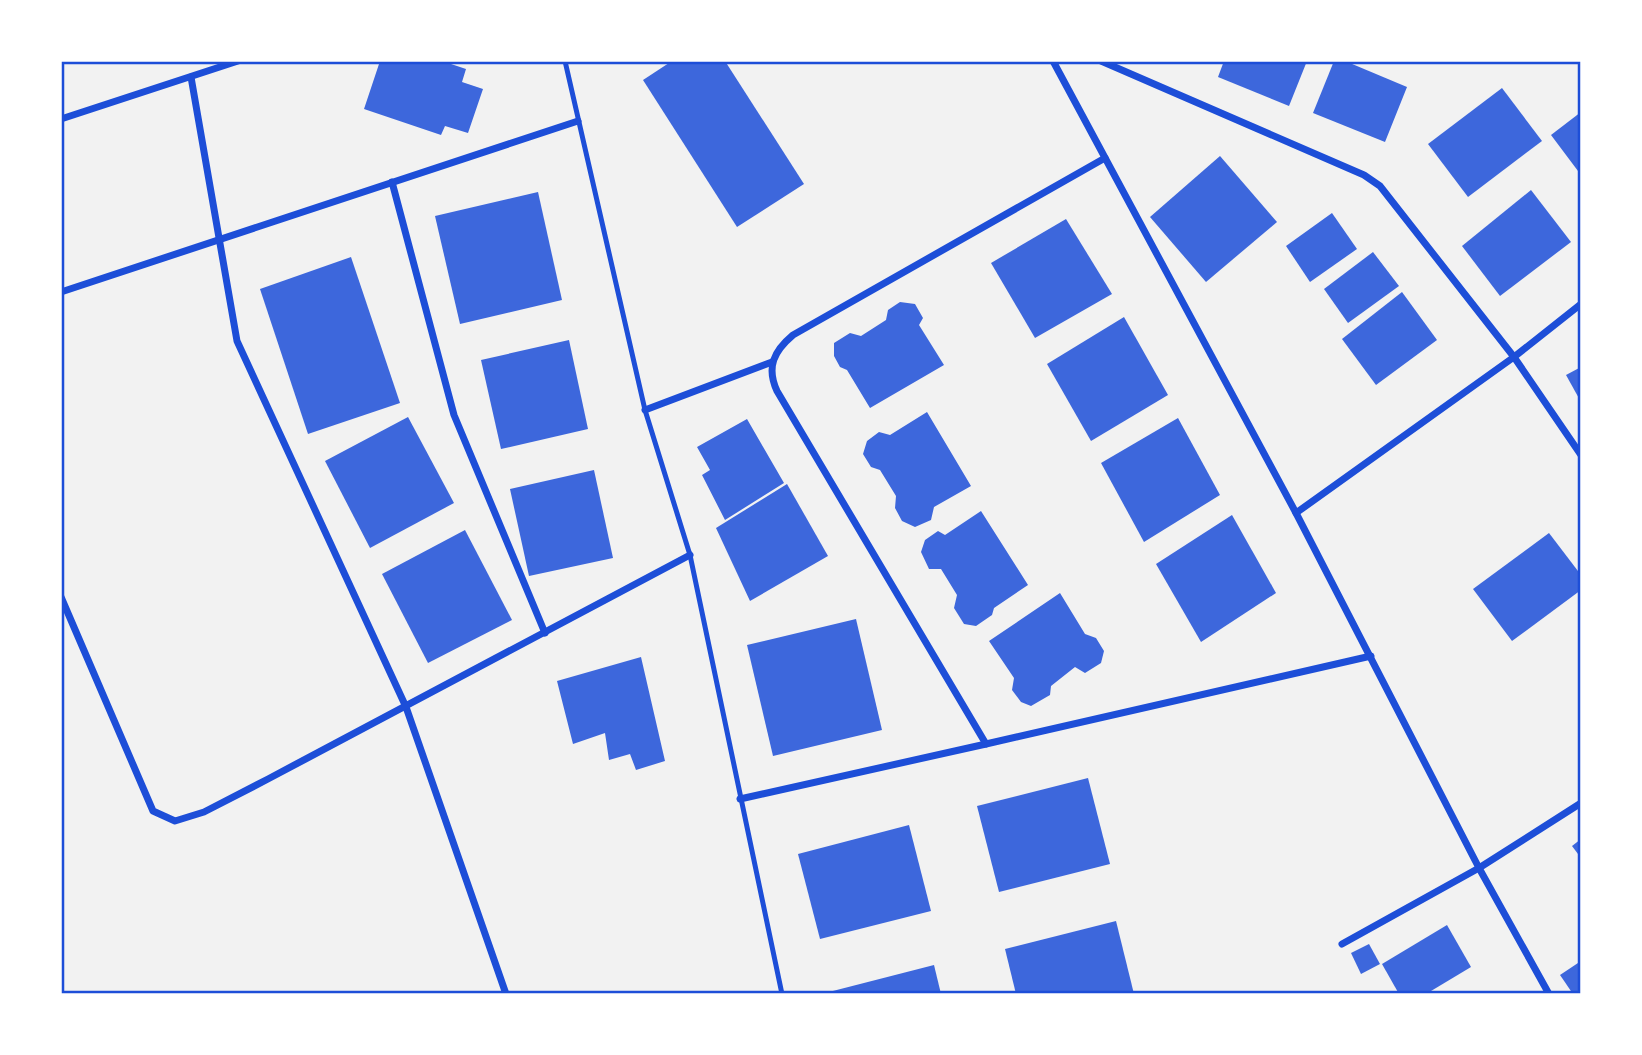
<svg xmlns="http://www.w3.org/2000/svg" width="1642" height="1055" viewBox="0 0 1642 1055" font-family="Raleway,sans-serif">
  <style>
    .building { fill: #3d67dc }
    .lines { fill: none; stroke-linecap: round; stroke-linejoin: round }
    .service { stroke: #1d4ed8; stroke-width: 5 }
    .minor { stroke: #1d4ed8; stroke-width: 7 }
    .neatline { fill: none; stroke: #1d4ed8; stroke-width: 2.5 }
  </style>
  <rect width="100%" height="100%" fill="#f2f2f2"/>
  <!-- building -->
  <g class="building">
    <polygon points="380,61 442,61 466,69 462,82 483,89 468,133 445,126 441,135 364,109"/>
    <polygon points="672,61 725,61 804,184 737,227 643,80"/>
    <polygon points="1224,61 1307,61 1289,106 1218,77"/>
    <polygon points="1334,61 1345,61 1407,87 1385,142 1313,113"/>
    <polygon points="1502,88 1542,141 1468,197 1428,144"/>
    <polygon points="1581,112 1581,175 1551,135"/>
    <polygon points="1220,156 1277,222 1206,282 1150,217"/>
    <polygon points="1531,190 1571,242 1500,296 1462,246"/>
    <polygon points="538,192 562,300 460,324 435,216"/>
    <polygon points="1332,213 1357,249 1310,282 1286,246"/>
    <polygon points="1066,219 1112,294 1035,338 991,263"/>
    <polygon points="1373,252 1399,286 1348,323 1324,289"/>
    <polygon points="351,257 400,403 308,434 260,289"/>
    <polygon points="1402,292 1437,340 1376,385 1342,339"/>
    <polygon points="900,302 915,304 923,318 919,325 944,365 870,408 847,370 840,367 834,356 834,343 850,333 861,336 886,320 888,310"/>
    <polygon points="1124,317 1168,395 1091,441 1047,364"/>
    <polygon points="569,340 588,429 501,449 481,360"/>
    <polygon points="1581,367 1581,402 1566,375"/>
    <polygon points="927,412 971,486 934,507 931,520 915,527 902,521 895,508 896,496 880,470 871,467 863,454 867,441 879,432 890,435"/>
    <polygon points="408,417 454,503 370,548 325,461"/>
    <polygon points="1178,418 1220,495 1144,542 1101,463"/>
    <polygon points="747,419 784,483 725,520 702,475 710,470 697,447"/>
    <polygon points="594,470 613,558 529,576 510,489"/>
    <polygon points="787,484 828,556 750,601 716,528"/>
    <polygon points="981,511 1028,585 994,608 992,615 976,626 964,624 954,608 957,595 941,569 929,569 921,552 925,540 938,531 945,535"/>
    <polygon points="1232,515 1276,593 1201,642 1156,564"/>
    <polygon points="465,530 512,620 428,663 382,574"/>
    <polygon points="1549,533 1581,575 1581,590 1512,641 1473,589"/>
    <polygon points="1060,593 1085,634 1096,638 1104,651 1101,663 1085,673 1075,667 1051,686 1050,695 1031,706 1021,702 1012,690 1014,678 989,641"/>
    <polygon points="856,619 882,730 773,756 747,645"/>
    <polygon points="641,657 665,761 636,770 630,754 609,760 605,733 573,744 557,681"/>
    <polygon points="1088,778 1110,864 999,892 977,806"/>
    <polygon points="909,825 931,911 820,939 798,854"/>
    <polygon points="1581,839 1581,858 1572,846"/>
    <polygon points="1116,921 1134,994 1016,994 1005,949"/>
    <polygon points="1447,925 1471,967 1426,994 1399,994 1382,964"/>
    <polygon points="1369,944 1380,964 1361,974 1351,953"/>
    <polygon points="1581,961 1581,994 1573,994 1560,975"/>
    <polygon points="934,965 941,994 826,994 825,993"/>
  </g>
  <g class="lines">
    <!-- service -->
    <polyline class="service" points="565,61 645,410 690,555 782,994"/>
    <!-- minor -->
    <g class="minor">
      <polyline points="1053,61 1296,513 1479,868 1549,994"/>
      <polyline points="1101,61 1364,175 1380,186 1514,357 1581,455"/>
      <polyline points="191,77 237,341 406,707 506,994"/>
      <polyline points="61,119 238,61"/>
      <path d="M1105 158 793 335C774 351 766 367 777 391L986 744 1371 656"/>
      <polyline points="392,182 454,415 545,633"/>
      <polyline points="61,292 578,121"/>
      <polyline points="645,410 772,362"/>
      <polyline points="1296,513 1514,357 1581,304"/>
      <polyline points="61,597 153,811 175,821 204,812 268,779 690,555"/>
      <polyline points="740,799 986,744"/>
      <polyline points="1342,944 1479,868 1581,803"/>
    </g>
  </g>
  <!-- border -->
  <rect width="1642" height="1055" fill="none" stroke="#ffffff" stroke-width="126"/>
  <rect x="63" y="63" width="1516" height="929" class="neatline"/>
</svg>
